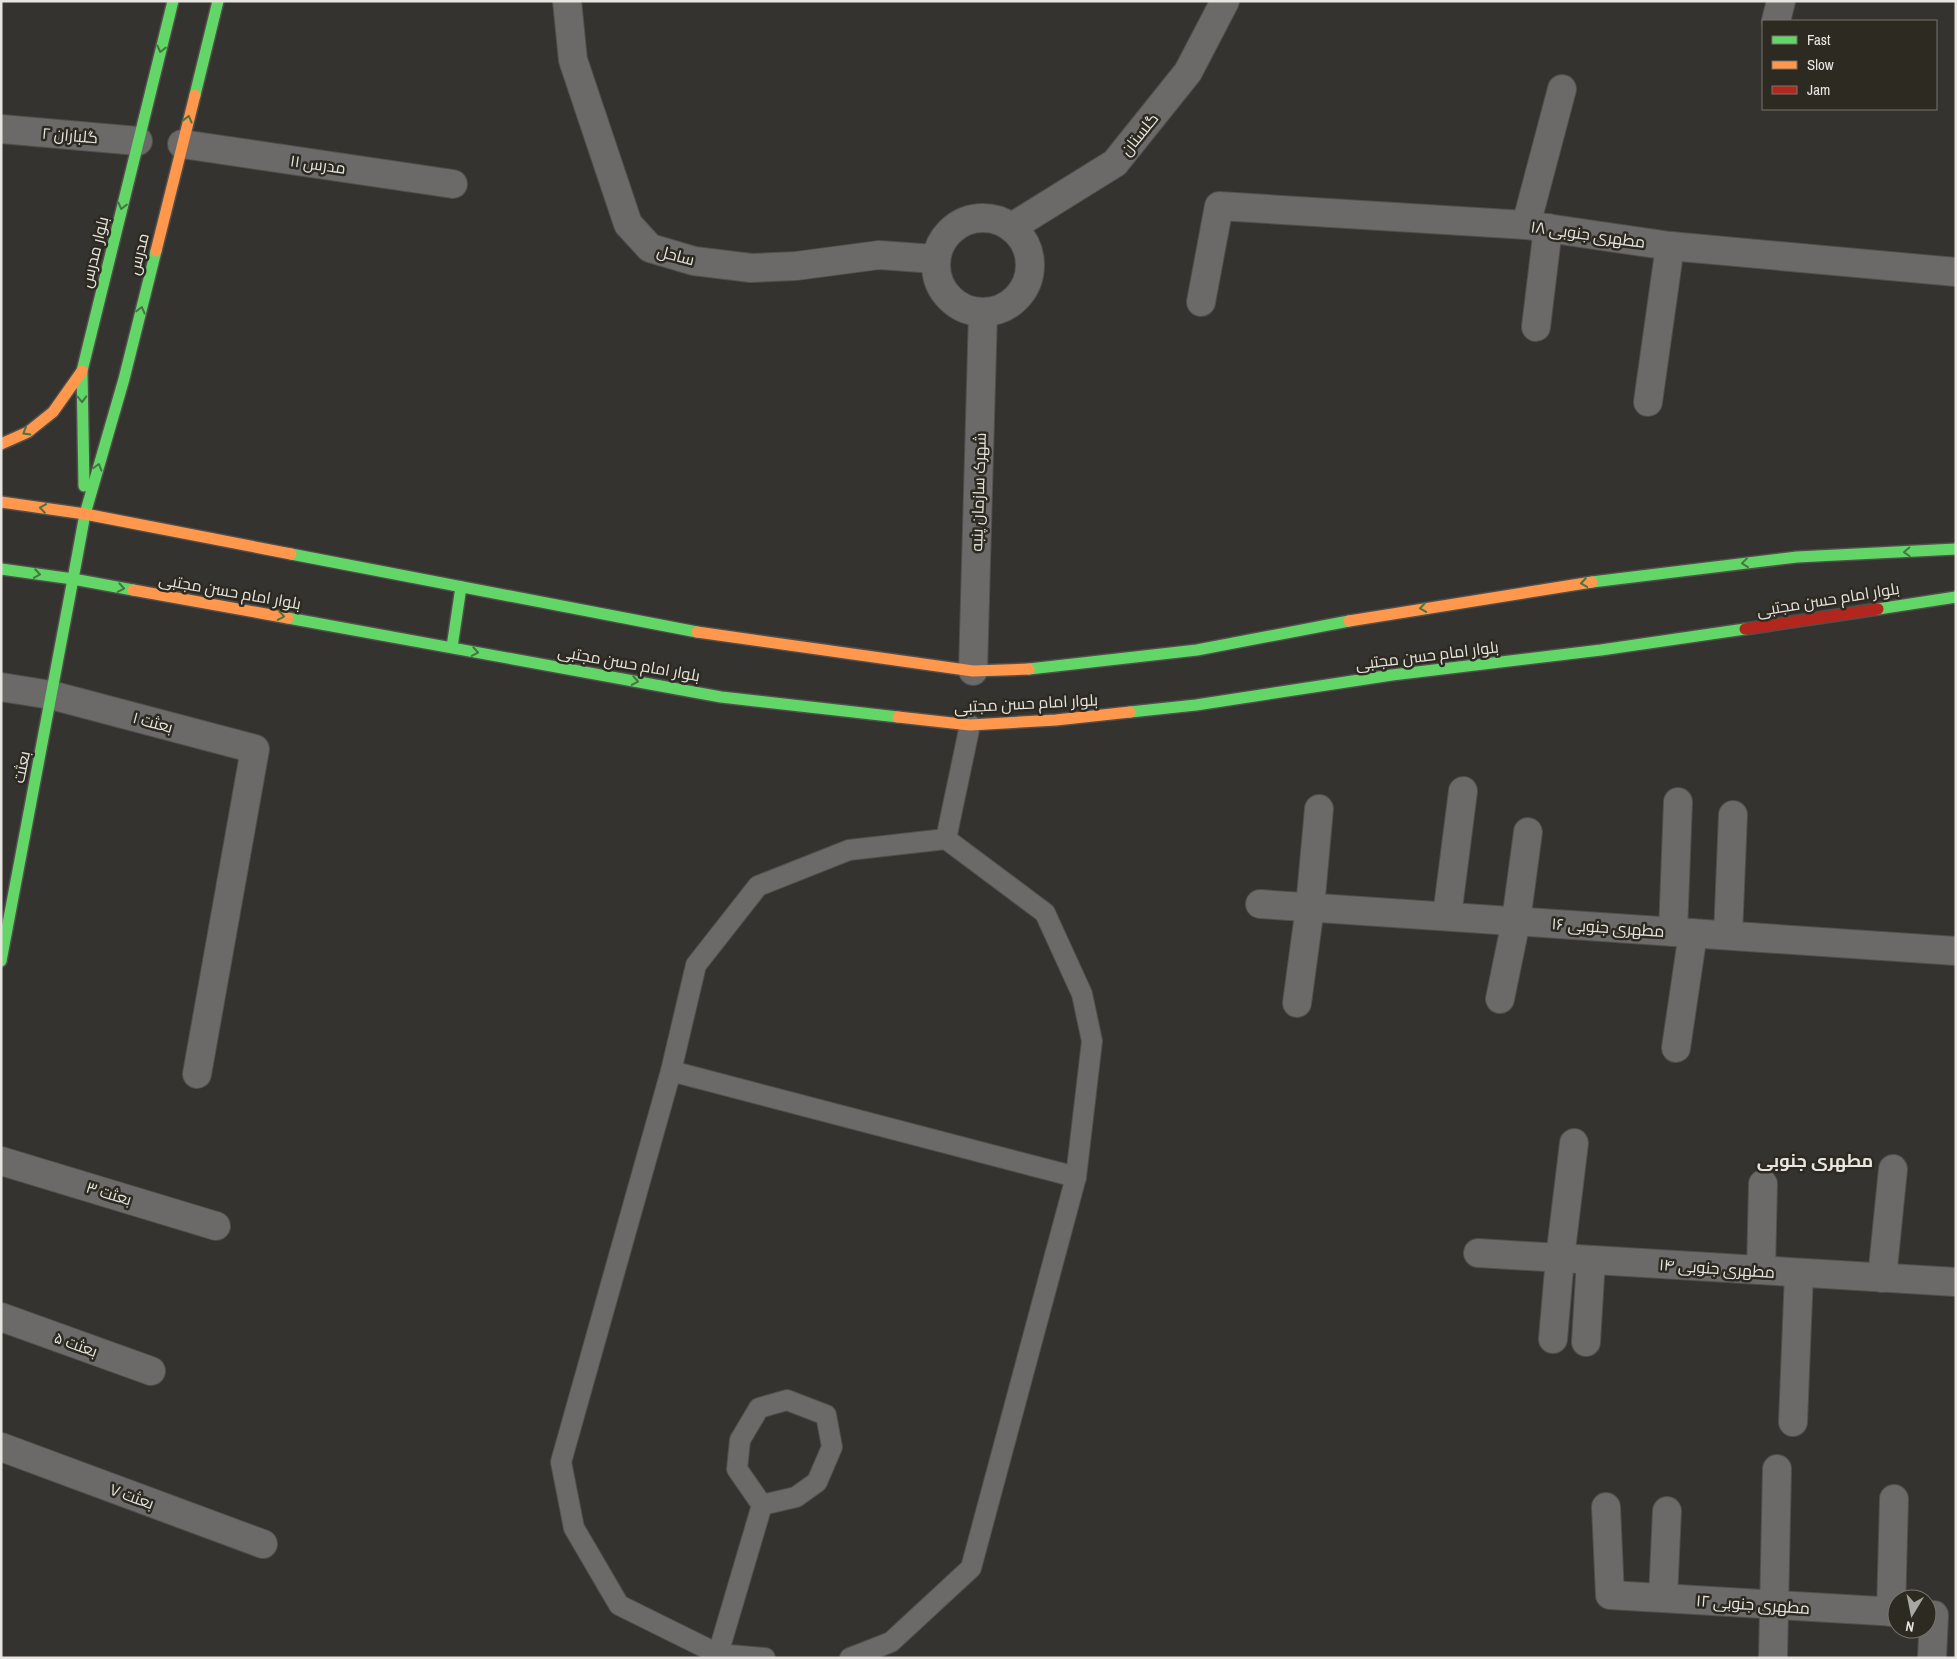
<svg xmlns="http://www.w3.org/2000/svg" width="1957" height="1659" viewBox="0 0 1957 1659" font-family="'Archivo Narrow',Cairo,sans-serif">
  <style>
    .lines { fill: none; stroke-linecap: round; stroke-linejoin: round }
    .lane-casing { stroke: #514f4c; stroke-width: 22 }
    .street-casing { stroke: #514f4c; stroke-width: 30 }
    .fast-casing { stroke: #514f4c; stroke-width: 14 }
    .slow-casing { stroke: #514f4c; stroke-width: 14 }
    .jam-casing { stroke: #514f4c; stroke-width: 14 }
    .lane { stroke: #6b6a69; stroke-width: 20 }
    .street { stroke: #6b6a69; stroke-width: 28 }
    .fast { stroke: #63d668; stroke-width: 11 }
    .slow { stroke: #ff974d; stroke-width: 11 }
    .jam { stroke: #b3261e; stroke-width: 11 }
    .oneway { stroke: #457742 }
    .labels { text-anchor: middle; stroke-width: 5; stroke-linejoin: round; paint-order: stroke }
    .street-label { font-size: 16px; fill: #e8e5e0; stroke: #2d2a22 }
    .neighbourhood-label { font-size: 18px; font-weight: bold; fill: #e8e5e0; stroke: #2d2a22 }
  </style>
  <rect width="100%" height="100%" fill="#35332f"/>
  <g class="lines">
    <defs>
      <g id="lane">
        <polyline points="671,1071 1076,1177"/>
        <polyline points="718,1654 762,1505 737,1469 740,1440 759,1408 787,1400 826,1415 832,1447 817,1482 796,1497 762,1505"/>
        <polyline points="765,1658 718,1654 619,1605 574,1528 561,1462 671,1071 696,965 758,886 849,850 946,839 970,725"/>
        <polyline points="850,1658 891,1642 971,1568 1076,1177 1092,1041 1082,994 1045,913 946,839"/>
      </g>
      <g id="street">
        <polyline points="567,1 573,60 628,224 650,248 694,261 751,268 796,266 879,255 935,259"/>
        <polyline points="1776,21 1781,1"/>
        <polyline points="1,129 138,141"/>
        <polyline points="182,144 453,184"/>
        <circle cx="983" cy="265" r="47"/>
        <polyline points="1526,225 1562,89"/>
        <polyline points="1012,227 1115,163 1188,72 1225,1"/>
        <polyline points="1201,302 1219,206 1526,225 1670,246 1956,272"/>
        <polyline points="1536,327 1548,228"/>
        <polyline points="1648,402 1670,246"/>
        <polyline points="973,671 983,312"/>
        <polyline points="1,687 51,695 255,749 197,1074"/>
        <polyline points="1260,904 1956,951"/>
        <polyline points="1447,916 1463,791"/>
        <polyline points="1673,932 1678,802"/>
        <polyline points="1728,935 1733,815"/>
        <polyline points="1500,999 1516,921 1528,832"/>
        <polyline points="1297,1003 1310,907 1319,809"/>
        <polyline points="1676,1048 1693,933"/>
        <polyline points="1,1161 216,1226"/>
        <polyline points="1478,1253 1956,1282"/>
        <polyline points="1761,1270 1763,1184"/>
        <polyline points="1882,1278 1893,1169"/>
        <polyline points="1,1317 151,1371"/>
        <polyline points="1553,1339 1560,1258 1574,1143"/>
        <polyline points="1586,1342 1591,1260"/>
        <polyline points="1793,1422 1799,1273"/>
        <polyline points="1,1447 263,1544"/>
        <polyline points="1606,1507 1610,1595 1897,1612"/>
        <polyline points="1663,1598 1667,1511"/>
        <polyline points="1891,1612 1894,1499"/>
        <polyline points="717,1658 718,1654"/>
        <polyline points="1773,1658 1777,1469"/>
        <polyline points="1932,1658 1934,1615"/>
      </g>
      <g id="fast">
        <polyline points="195,95 218,1"/>
        <polyline points="84,486 82,371 173,1"/>
        <polyline points="291,554 697,632"/>
        <polyline points="1,569 73,579 85,514 124,379 156,251"/>
        <polyline points="1592,582 1797,557 1956,549"/>
        <polyline points="1878,609 1956,597"/>
        <polyline points="288,618 721,697 898,717"/>
        <polyline points="452,647 461,587"/>
        <polyline points="1029,669 1197,650 1349,621"/>
        <polyline points="1130,712 1196,705 1392,675 1601,650 1745,629"/>
        <polyline points="1,961 73,579 133,590"/>
      </g>
      <g id="slow">
        <polyline points="156,251 195,95"/>
        <polyline points="1,444 28,432 53,412 82,371"/>
        <polyline points="1,502 85,514"/>
        <polyline points="85,514 291,554"/>
        <polyline points="133,590 288,618"/>
        <polyline points="1349,621 1592,582"/>
        <polyline points="697,632 973,671 1029,669"/>
        <polyline points="898,717 970,725 1056,720 1130,712"/>
      </g>
      <polyline id="jam" points="1745,629 1878,609"/>
    </defs>
    <!-- lane casing -->
    <use href="#lane" class="lane-casing"/>
    <!-- street casing -->
    <use href="#street" class="street-casing"/>
    <!-- fast casing -->
    <use href="#fast" class="fast-casing"/>
    <!-- slow casing -->
    <use href="#slow" class="slow-casing"/>
    <!-- jam casing -->
    <use href="#jam" class="jam-casing"/>
    <!-- lane -->
    <use href="#lane" class="lane"/>
    <!-- street -->
    <use href="#street" class="street"/>
    <!-- fast -->
    <use href="#fast" class="fast"/>
    <!-- slow -->
    <use href="#slow" class="slow"/>
    <!-- jam -->
    <use href="#jam" class="jam"/>
  </g>
  <!-- one-way arrows -->
  <defs><path id="oneway-chevron" d="M-2-3.5L2.5 0L-2 3.5" fill="none" stroke-width="1.6" stroke-linecap="round" stroke-linejoin="round" transform="scale(1.25)"/></defs>
  <g class="oneway">
    <use href="#oneway-chevron" transform="translate(161 49) rotate(104)"/>
    <use href="#oneway-chevron" transform="translate(188 119) rotate(-76)"/>
    <use href="#oneway-chevron" transform="translate(122 206) rotate(104)"/>
    <use href="#oneway-chevron" transform="translate(141 310) rotate(-76)"/>
    <use href="#oneway-chevron" transform="translate(82 399) rotate(89)"/>
    <use href="#oneway-chevron" transform="translate(26 432) rotate(150)"/>
    <use href="#oneway-chevron" transform="translate(98 467) rotate(-74)"/>
    <use href="#oneway-chevron" transform="translate(43 508) rotate(-172)"/>
    <use href="#oneway-chevron" transform="translate(1907 552) rotate(177)"/>
    <use href="#oneway-chevron" transform="translate(1745 563) rotate(173)"/>
    <use href="#oneway-chevron" transform="translate(37 574) rotate(8)"/>
    <use href="#oneway-chevron" transform="translate(1584 583) rotate(171)"/>
    <use href="#oneway-chevron" transform="translate(121 588) rotate(10)"/>
    <use href="#oneway-chevron" transform="translate(1423 608) rotate(171)"/>
    <use href="#oneway-chevron" transform="translate(281 616) rotate(10)"/>
    <use href="#oneway-chevron" transform="translate(475 652) rotate(10)"/>
    <use href="#oneway-chevron" transform="translate(635 681) rotate(10)"/>
  </g>
  <g class="labels">
    <!-- street labels -->
    <g class="street-label">
      <text transform="translate(1139 134) rotate(-51)" y="6">گلستان</text>
      <text transform="translate(70 135) rotate(5)" y="6">گلباران ۲</text>
      <text transform="translate(318 164) rotate(8)" y="6">مدرس ۱۱</text>
      <text transform="translate(1588 234) rotate(8)" y="6">۱۸ مطهری جنوبی</text>
      <text transform="translate(94 252) rotate(-76)" y="6">بلوار مدرس</text>
      <text transform="translate(138 254) rotate(-76)" y="6">مدرس</text>
      <text transform="translate(676 255) rotate(15)" y="6">ساحل</text>
      <text transform="translate(978 492) rotate(-88)" y="6">شهرک سازمان پنبه</text>
      <text transform="translate(230 591) rotate(10)" y="6">بلوار امام حسن مجتبی</text>
      <text transform="translate(1828 599) rotate(-9)" y="6">بلوار امام حسن مجتبی</text>
      <text transform="translate(1427 655) rotate(-7)" y="6">بلوار امام حسن مجتبی</text>
      <text transform="translate(629 663) rotate(10)" y="6">بلوار امام حسن مجتبی</text>
      <text transform="translate(1026 703) rotate(-3)" y="6">بلوار امام حسن مجتبی</text>
      <text transform="translate(153 722) rotate(15)" y="6">۱ بعثت</text>
      <text transform="translate(21 767) rotate(-79)" y="6">بعثت</text>
      <text transform="translate(1608 927) rotate(4)" y="6">۱۶ مطهری جنوبی</text>
      <text transform="translate(109 1193) rotate(17)" y="6">۳ بعثت</text>
      <text transform="translate(1717 1268) rotate(4)" y="6">۱۴ مطهری جنوبی</text>
      <text transform="translate(76 1344) rotate(20)" y="6">۵ بعثت</text>
      <text transform="translate(132 1496) rotate(20)" y="6">۷ بعثت</text>
      <text transform="translate(1753 1604) rotate(4)" y="6">۱۲ مطهری جنوبی</text>
    </g>
    <!-- neighbourhood labels -->
    <g class="neighbourhood-label">
      <text x="1815" y="1167">مطهری جنوبی</text>
    </g>
  </g>
  <!-- border -->
  <rect width="1957" height="1659" fill="none" stroke="#e8e5e0" stroke-width="5"/>
  <!-- legend -->
  <rect x="1762" y="20" width="175" height="90" fill="#2d2a22" stroke="#78756e"/>
  <rect x="1772" y="36" width="25" height="8" fill="#63d668" stroke="#78756e"/>
  <text x="1807" y="45" font-size="15" fill="#e8e5e0">Fast</text>
  <rect x="1772" y="61" width="25" height="8" fill="#ff974d" stroke="#78756e"/>
  <text x="1807" y="70" font-size="15" fill="#e8e5e0">Slow</text>
  <rect x="1772" y="86" width="25" height="8" fill="#b3261e" stroke="#78756e"/>
  <text x="1807" y="95" font-size="15" fill="#e8e5e0">Jam</text>
  <!-- north arrow -->
  <g transform="translate(1912 1614) rotate(190)"><circle r="24" fill="#2d2a22" stroke="#78756e"/>
  <path d="M0-4L9 19L0 12L-9 19Z" fill="#a9a7a2"/>
  <text y="-8" font-size="14" font-weight="bold" text-anchor="middle" fill="#e8e5e0">N</text>
  </g>
</svg>
